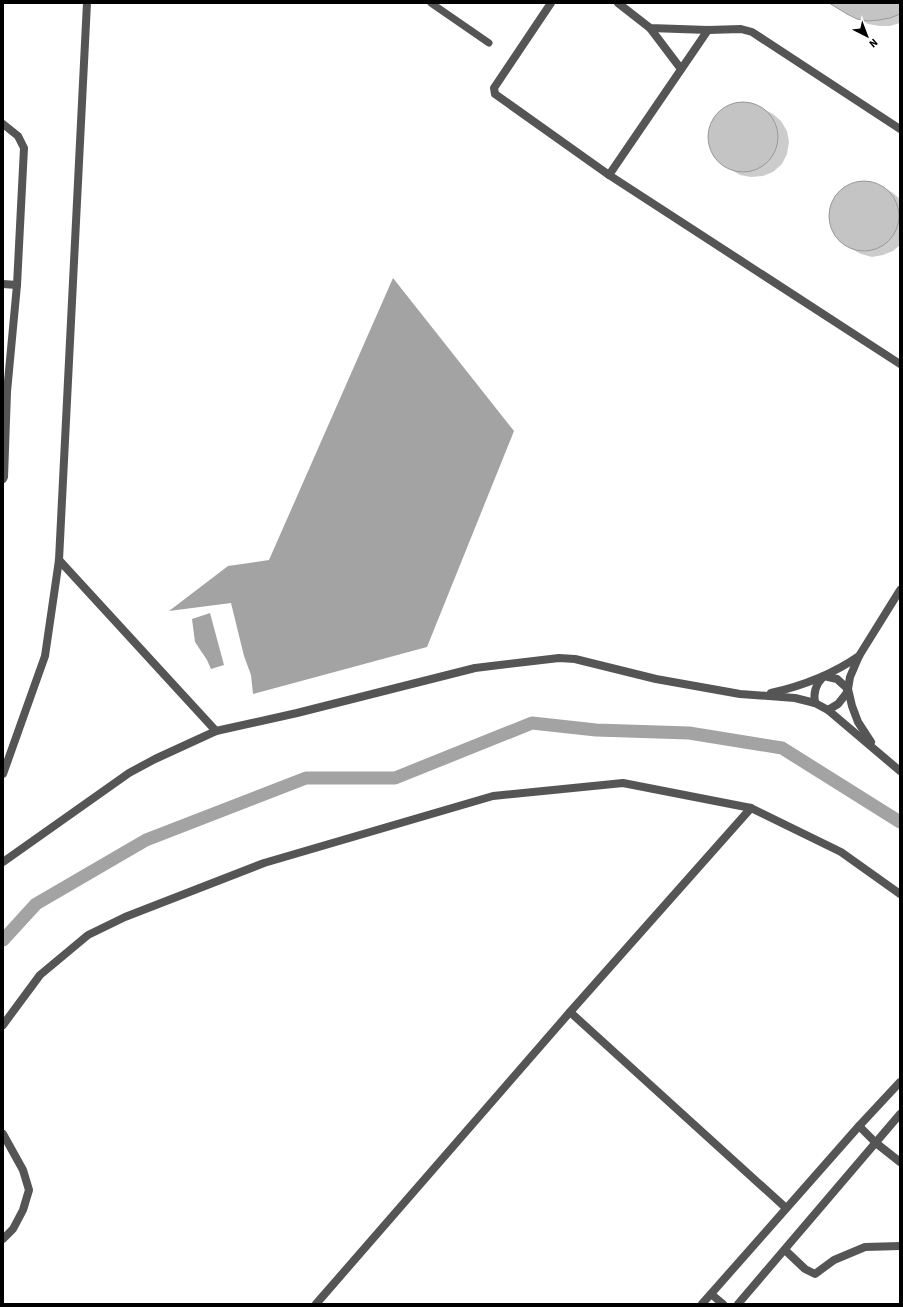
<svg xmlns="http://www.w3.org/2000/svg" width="903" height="1307" viewBox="0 0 903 1307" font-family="'Source Sans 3',sans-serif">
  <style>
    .water { fill: #a3a3a3 }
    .shadow { fill: #0003 }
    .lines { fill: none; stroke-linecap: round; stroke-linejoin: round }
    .canal { stroke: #a3a3a3; stroke-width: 13 }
    .building { fill: #c4c4c4; stroke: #999 }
    .lane { stroke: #555; stroke-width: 7 }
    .street { stroke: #555; stroke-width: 8 }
  </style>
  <rect width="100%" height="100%" fill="#fff"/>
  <!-- water -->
  <g class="water">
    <polygon points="393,278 514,431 427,647 253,694 251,675 244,656 231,603 169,611 228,566 269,560"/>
    <polygon points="210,613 224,665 211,669 207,660 195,642 192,619"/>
  </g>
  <!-- shadow -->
  <g class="shadow">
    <polygon points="834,3 900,3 900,23 890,26 879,26 868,24 847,14"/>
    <polygon points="740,102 752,103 773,114 781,121 787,131 789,142 787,154 782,164 773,172 763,176 751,177 740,175 730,169 720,162 713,154 709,143 709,132 713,121 720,112 729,105"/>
    <polygon points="861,181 872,182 883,187 893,193 900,199 900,245 893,251 883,255 872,257 861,254 850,248 840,242 833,233 830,222 829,211 833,200 840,191 850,184"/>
  </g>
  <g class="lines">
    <!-- canal -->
    <polyline class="canal" points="3,940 36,904 146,840 306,778 395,778 532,723 596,730 689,733 782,748 900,822"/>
  </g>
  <!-- building -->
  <g class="building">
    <polygon points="829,3 900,3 900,14 890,18 879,20 868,21 857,19 847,14"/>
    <circle cx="743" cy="137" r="35"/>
    <circle cx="864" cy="216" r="35"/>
  </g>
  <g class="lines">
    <!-- lane -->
    <polyline class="lane" points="431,3 489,43"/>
    <!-- street -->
    <g class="street">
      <polyline points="551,3 494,88 495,94 609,175 900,364"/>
      <polyline points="618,3 650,28 708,30 741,29 752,32 900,129"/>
      <polyline points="650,28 681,69"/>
      <polyline points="3,124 18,136 24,148 17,285 7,392 4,477 3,479"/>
      <polyline points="609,175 708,30"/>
      <polyline points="3,284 17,285"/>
      <polyline points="59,560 216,731"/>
      <polyline points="824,676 837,679 848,689 852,706 858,722 871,742"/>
      <path d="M771 693C802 686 833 674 859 656"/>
      <path d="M815 703C813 692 816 684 823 677"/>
      <polyline points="828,710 838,704 846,694 848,689 850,677 859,656 900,590"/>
      <polyline points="3,774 45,656 59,560 87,3"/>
      <polyline points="3,862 129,773 155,759 216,731 297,713 475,668 559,658 575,659 656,679 740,694 795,698 815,703 828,710 900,771"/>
      <polyline points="570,1012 786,1208"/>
      <polyline points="3,1025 40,975 88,935 125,917 264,863 493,796 623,783 751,808 841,852 900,894"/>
      <polyline points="859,1126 876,1143 900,1162"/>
      <polyline points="3,1134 23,1170 29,1190 23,1210 13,1229 3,1239"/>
      <polyline points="785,1250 805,1269 815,1274 834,1260 865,1247 900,1246"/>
      <polyline points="711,1294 723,1304"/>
      <polyline points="316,1304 570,1012 751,808"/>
      <polyline points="702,1304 859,1126 900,1082"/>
      <polyline points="738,1304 900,1114"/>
    </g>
  </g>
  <!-- border -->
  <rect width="903" height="1307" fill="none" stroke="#000000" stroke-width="8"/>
  <!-- north arrow -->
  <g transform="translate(867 36) rotate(138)" stroke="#ffffff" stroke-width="3" paint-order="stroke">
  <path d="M0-3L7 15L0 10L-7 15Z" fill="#000000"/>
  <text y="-6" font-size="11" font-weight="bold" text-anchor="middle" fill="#000000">N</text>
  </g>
</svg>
